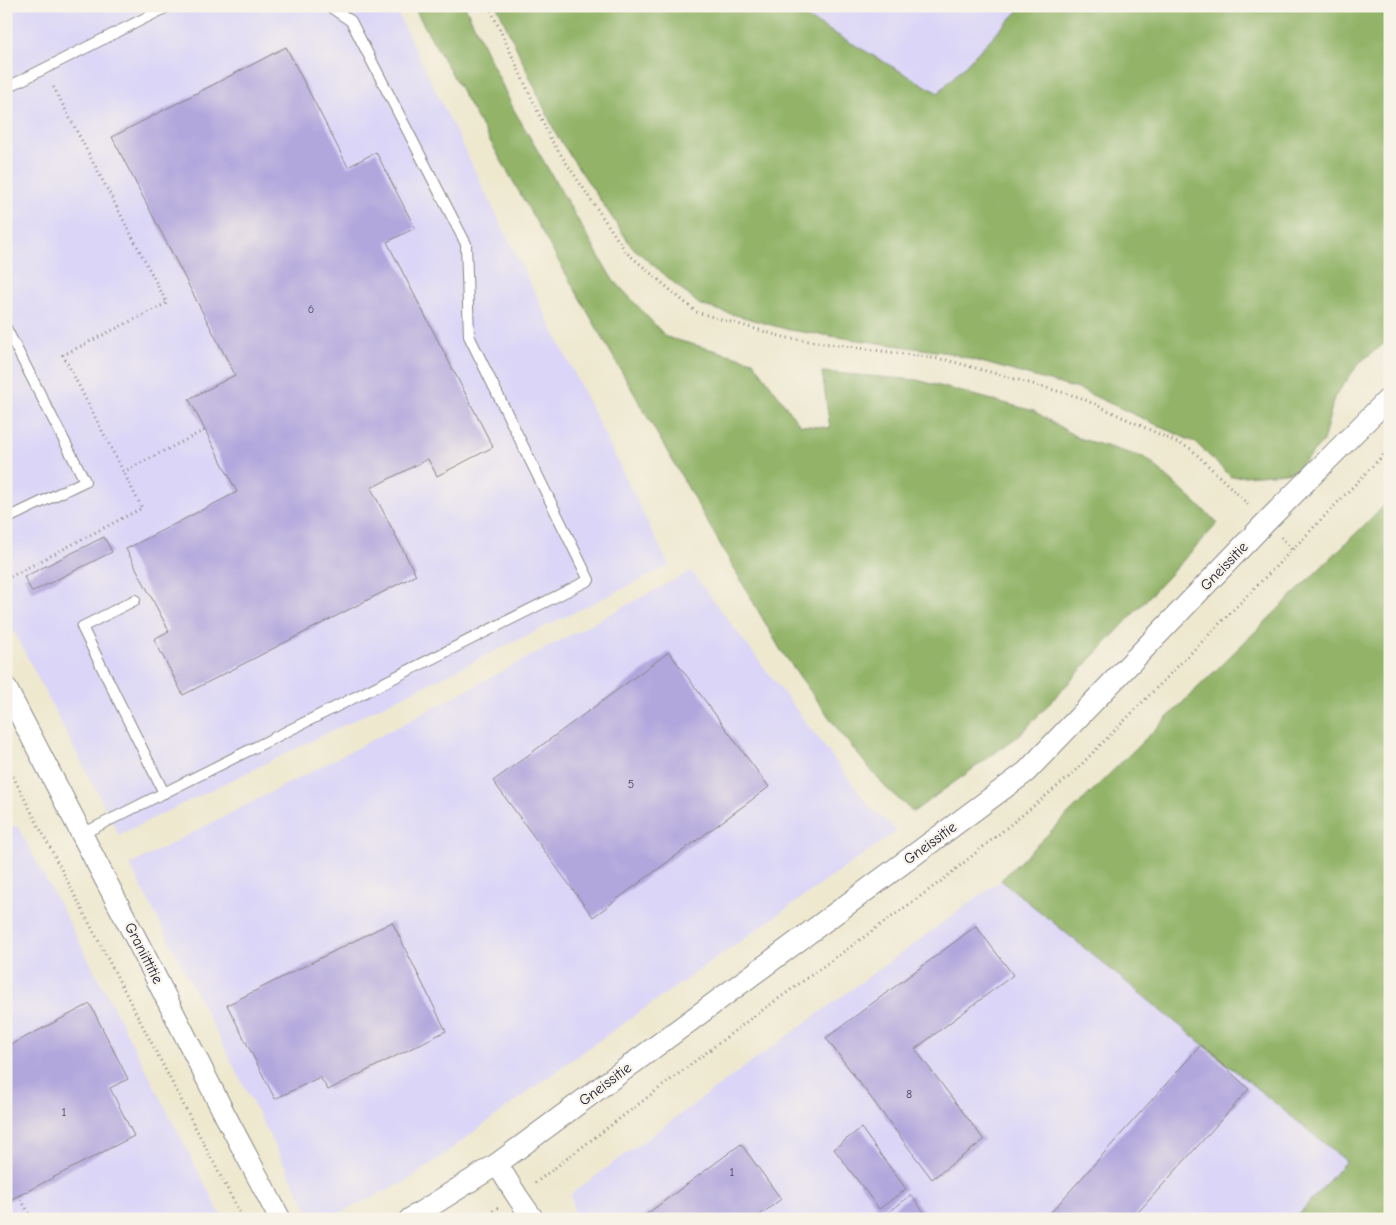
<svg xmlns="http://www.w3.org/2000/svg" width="1396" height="1225" viewBox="0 0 1396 1225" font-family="'Comic Neue',sans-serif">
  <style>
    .built { fill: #dbd6f7 }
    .forest { fill: #92b367; stroke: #5a6a51 }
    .building { fill: #b2a7dd }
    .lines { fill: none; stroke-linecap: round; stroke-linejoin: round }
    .lane-casing { stroke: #888585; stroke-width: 12 }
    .street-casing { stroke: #888585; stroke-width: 23 }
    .path { stroke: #888585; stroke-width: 3; stroke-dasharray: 1 4; stroke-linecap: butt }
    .lane { stroke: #fff; stroke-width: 10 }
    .street { stroke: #fff; stroke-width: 21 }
    .labels { text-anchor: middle; stroke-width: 4.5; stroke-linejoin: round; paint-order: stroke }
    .number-label { font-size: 12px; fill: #464364 }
    .street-label { font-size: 15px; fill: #22223b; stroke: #f7f3e8 }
  </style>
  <rect width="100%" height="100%" fill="#f7f3e8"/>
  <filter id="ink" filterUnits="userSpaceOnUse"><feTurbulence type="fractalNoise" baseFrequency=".02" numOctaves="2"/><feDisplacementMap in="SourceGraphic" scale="10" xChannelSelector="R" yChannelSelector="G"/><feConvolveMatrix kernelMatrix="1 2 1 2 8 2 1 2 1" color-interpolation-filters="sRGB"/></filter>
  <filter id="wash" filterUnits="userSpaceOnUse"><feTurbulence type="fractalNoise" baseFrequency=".0096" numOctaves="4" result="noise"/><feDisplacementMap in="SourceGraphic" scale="20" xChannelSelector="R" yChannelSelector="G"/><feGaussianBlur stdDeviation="1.12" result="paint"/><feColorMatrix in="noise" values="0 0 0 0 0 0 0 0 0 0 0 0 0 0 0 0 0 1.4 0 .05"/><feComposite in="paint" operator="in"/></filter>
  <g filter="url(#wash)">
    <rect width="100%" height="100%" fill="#eee8cf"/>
    <!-- built -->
    <g class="built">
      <polygon points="6,6 394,6 669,566 119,835 6,616"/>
      <polygon points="787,6 1023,6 939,93"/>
      <polygon points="691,571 871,808 897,831 570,1061 409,1180 329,1218 308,1210 130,865 401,725"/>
      <polygon points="17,825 101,983 223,1219 6,1219 6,831"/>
      <polygon points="1001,880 1346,1161 1295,1219 577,1219 574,1215 571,1194"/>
    </g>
    <!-- forest -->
    <g class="forest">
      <polygon points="413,6 465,6 514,110 611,277 666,337 753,361 800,425 830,428 822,372 917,380 1034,411 1078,438 1146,458 1218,523 1020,735 913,812 885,787 842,735 780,649"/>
      <polygon points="497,6 787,6 938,93 1023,6 1390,6 1390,339 1359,363 1334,398 1323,442 1295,471 1285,473 1231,477 1196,443 1081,390 949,353 789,330 700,305 632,247 557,136"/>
      <polygon points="1389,501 1390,1219 1295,1219 1346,1161 1001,880"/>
    </g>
    <g id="blocks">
      <!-- building -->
      <g class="building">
        <polygon points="286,47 348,167 376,152 415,228 387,242 493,447 437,476 428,459 371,488 416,575 183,695 154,639 169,631 126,549 237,492 189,399 235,375 112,137"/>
        <polygon points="104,537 112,552 32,592 24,577"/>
        <polygon points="669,652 769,787 593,917 493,781"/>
        <polygon points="392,922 446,1031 328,1090 320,1077 275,1099 227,1005"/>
        <polygon points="976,926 1013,975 915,1049 984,1140 932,1179 826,1038"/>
        <polygon points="90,1004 128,1079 110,1088 134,1136 6,1202 6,1047"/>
        <polygon points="1201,1045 1249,1089 1132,1219 1045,1219"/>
        <polygon points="861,1128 906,1189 879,1209 834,1149"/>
        <polygon points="741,1144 781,1199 755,1219 640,1219"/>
        <polygon points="911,1195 929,1219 880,1219"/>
      </g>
    </g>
  </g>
  <g filter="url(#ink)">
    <use href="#blocks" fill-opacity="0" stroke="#888585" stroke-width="1"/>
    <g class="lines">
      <defs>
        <g id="lane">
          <polyline points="6,88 169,6"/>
          <polyline points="6,328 85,481 6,519"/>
          <polyline points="135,600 82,627 164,793"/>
          <polyline points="82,834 589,580 469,336 466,244 351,21 329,6"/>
        </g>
        <g id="street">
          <polyline points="6,688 147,960 225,1115 280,1219"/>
          <polyline points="497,1164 517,1196 533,1219"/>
          <polyline points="410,1219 497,1164 1026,772 1266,522 1390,397"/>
        </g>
      </defs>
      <!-- lane casing -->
      <use href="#lane" class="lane-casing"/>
      <!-- street casing -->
      <use href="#street" class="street-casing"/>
      <!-- path -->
      <g class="path">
        <polyline points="489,6 551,140 626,252 696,312 787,338 947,360 1079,397 1191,449 1250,506"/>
        <polyline points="123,472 205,430"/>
        <polyline points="1281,537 1292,550"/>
        <polyline points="6,579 142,508 63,355 167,303 52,84"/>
        <polyline points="6,763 243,1219"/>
        <polyline points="535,1183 749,1020 940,882 1069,777 1292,550 1390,448"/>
        <polyline points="19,1195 30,1216"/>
        <polyline points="480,1219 499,1207"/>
      </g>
      <!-- lane -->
      <use href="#lane" class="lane"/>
      <!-- street -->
      <use href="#street" class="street"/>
    </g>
  </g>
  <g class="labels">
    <!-- number labels -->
    <g class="number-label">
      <text x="311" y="313">6</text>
      <text x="631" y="788">5</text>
      <text x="909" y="1098">8</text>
      <text x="64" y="1116">1</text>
      <text x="732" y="1176">1</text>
    </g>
    <!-- street labels -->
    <g class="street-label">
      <text transform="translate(1224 566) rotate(-46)" y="5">Gneissitie</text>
      <text transform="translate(930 843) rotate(-36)" y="5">Gneissitie</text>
      <text transform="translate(144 953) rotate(63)" y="5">Graniittitie</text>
      <text transform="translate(605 1084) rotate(-37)" y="5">Gneissitie</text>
    </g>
  </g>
  <!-- margin -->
  <rect width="1396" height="1225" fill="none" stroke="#f7f3e8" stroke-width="25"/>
</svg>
